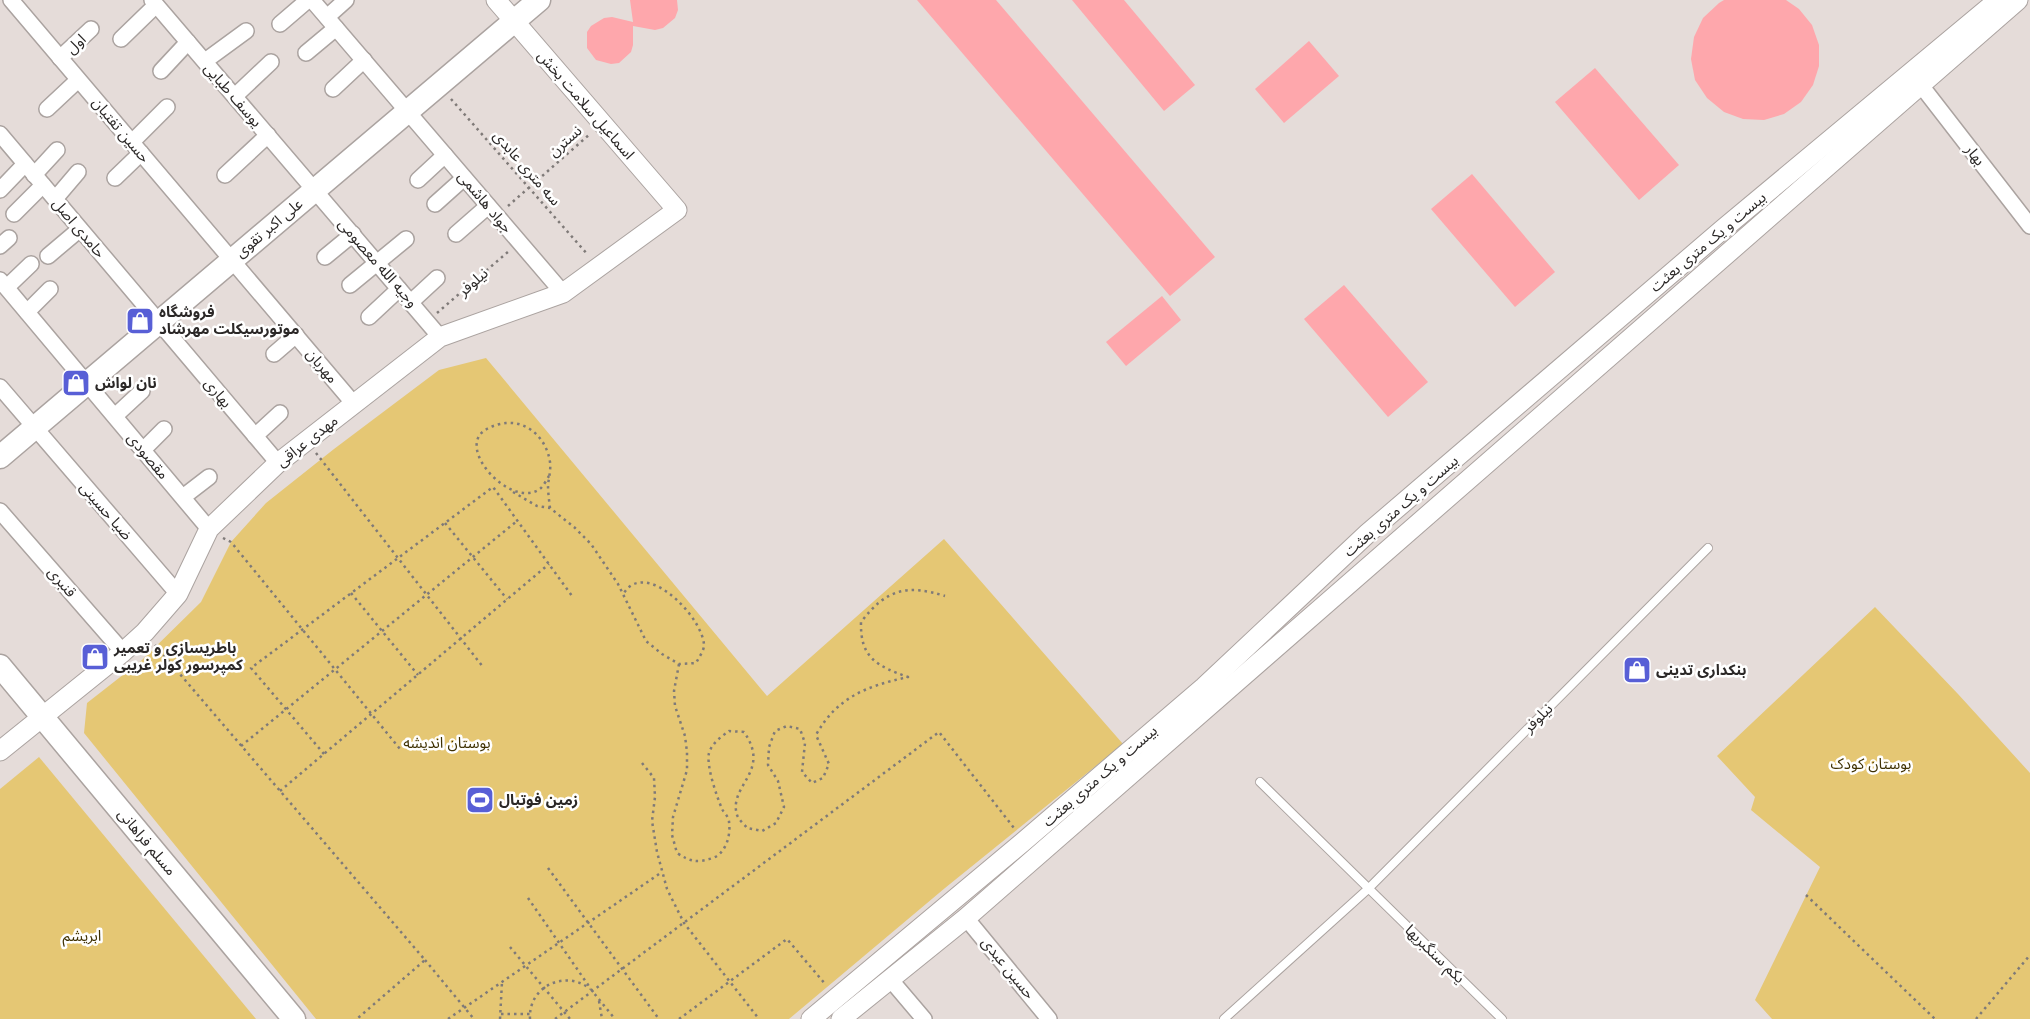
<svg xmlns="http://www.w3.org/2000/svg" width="2030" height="1019" viewBox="0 0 2030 1019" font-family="Quicksand,'Noto Sans Arabic',sans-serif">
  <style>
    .green { fill: #e5c774 }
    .building { fill: #fea7ac }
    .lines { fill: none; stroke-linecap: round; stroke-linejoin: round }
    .service-casing { stroke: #aba3a0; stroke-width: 10 }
    .minor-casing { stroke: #aba3a0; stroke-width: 18 }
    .tertiary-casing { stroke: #aba3a0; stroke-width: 21 }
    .secondary-casing { stroke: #aba3a0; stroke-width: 25 }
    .path { stroke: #7f7a78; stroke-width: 2.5; stroke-dasharray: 2.5 4; stroke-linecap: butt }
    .service { stroke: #fff; stroke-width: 8 }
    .minor { stroke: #fff; stroke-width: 15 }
    .tertiary { stroke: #fff; stroke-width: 19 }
    .secondary { stroke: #fff; stroke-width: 22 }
    .labels { text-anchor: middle; stroke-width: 5; stroke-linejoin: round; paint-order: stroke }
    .street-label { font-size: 15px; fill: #2b2827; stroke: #fff }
    .poi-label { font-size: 15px; font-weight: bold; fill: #2b2827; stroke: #fff; text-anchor: start }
    .park-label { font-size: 15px; fill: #3f3102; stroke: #fff }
  </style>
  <rect width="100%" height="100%" fill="#e5dcd9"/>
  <!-- green -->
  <g class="green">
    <polygon points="486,358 767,696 944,539 1123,744 945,888 789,1019 316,1019 84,733 87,703 142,660 201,602 231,542 266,503 334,449 439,370"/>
    <polygon points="1875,607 1958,694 2030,773 2030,1019 1772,1019 1755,1000 1820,867 1751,810 1755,797 1717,756"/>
    <polygon points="39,757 256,1019 0,1019 0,789"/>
  </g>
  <!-- building -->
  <g class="building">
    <polygon points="630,0 677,0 678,10 675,18 663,28 655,30 633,26 633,45 631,52 619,63 611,64 596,60 587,48 587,32 591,26 604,18 612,17 633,22"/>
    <polygon points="917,0 996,0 1215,257 1170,296"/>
    <polygon points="1072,0 1124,0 1195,85 1164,111"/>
    <polygon points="1724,0 1786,0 1799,9 1812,25 1819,45 1819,66 1813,85 1801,102 1784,114 1764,120 1743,119 1724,112 1707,98 1695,80 1691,59 1694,37 1703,18 1719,3"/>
    <polygon points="1309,41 1339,76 1284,123 1255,89"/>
    <polygon points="1595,68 1679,165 1639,200 1555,102"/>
    <polygon points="1472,174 1555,272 1515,307 1431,209"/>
    <polygon points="1344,285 1428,382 1388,417 1304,319"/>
    <polygon points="1162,296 1181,320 1126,366 1106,342"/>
  </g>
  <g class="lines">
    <defs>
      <g id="service">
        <polyline points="1260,782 1502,1019"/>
        <polyline points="1224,1019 1368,889 1708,548"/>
      </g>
      <g id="minor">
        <polyline points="11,0 354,404"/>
        <polyline points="152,0 440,337"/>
        <polyline points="312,0 563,293"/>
        <polyline points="327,17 346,0"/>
        <polyline points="280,24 308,0"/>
        <polyline points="121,39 156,5"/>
        <polyline points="306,53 336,28"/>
        <polyline points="60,58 91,29"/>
        <polyline points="205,61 246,31"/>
        <polyline points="161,71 188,42"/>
        <polyline points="1920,84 2030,226"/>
        <polyline points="333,89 364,60"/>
        <polyline points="235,96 271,62"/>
        <polyline points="47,109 78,80"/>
        <polyline points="0,134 278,463"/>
        <polyline points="132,142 167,107"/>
        <polyline points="34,175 57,150"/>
        <polyline points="225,175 268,135"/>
        <polyline points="115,178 141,153"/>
        <polyline points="418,180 445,155"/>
        <polyline points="0,190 25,164"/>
        <polyline points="55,199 78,172"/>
        <polyline points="435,204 464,178"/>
        <polyline points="14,214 43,185"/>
        <polyline points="456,234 488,206"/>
        <polyline points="0,246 9,238"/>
        <polyline points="48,256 80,229"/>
        <polyline points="325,257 353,234"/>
        <polyline points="0,280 209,529"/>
        <polyline points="350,285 406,239"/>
        <polyline points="7,287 31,264"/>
        <polyline points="411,302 437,278"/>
        <polyline points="27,312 50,289"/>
        <polyline points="369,317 399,289"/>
        <polyline points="274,354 296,335"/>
        <polyline points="0,387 178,594"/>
        <polyline points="115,416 142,391"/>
        <polyline points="255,436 280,413"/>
        <polyline points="143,450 164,429"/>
        <polyline points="183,497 209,477"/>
        <polyline points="0,511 123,652"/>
        <polyline points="966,918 1049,1019"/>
        <polyline points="890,979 924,1019"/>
      </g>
      <g id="tertiary">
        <polyline points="0,751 123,652 145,632 178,594 209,529 278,463 440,337 563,293 677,210 496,0"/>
        <polyline points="811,1019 1023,842 1204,687 1368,533 1723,229 1998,0"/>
        <polyline points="841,1019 966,918 2018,0"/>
      </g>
      <g id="secondary">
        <polyline points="0,457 539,0"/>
        <polyline points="0,666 294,1019"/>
      </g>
    </defs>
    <!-- service casing -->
    <use href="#service" class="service-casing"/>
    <!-- minor casing -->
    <use href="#minor" class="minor-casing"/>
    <!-- tertiary casing -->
    <use href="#tertiary" class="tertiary-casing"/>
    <!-- secondary casing -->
    <use href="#secondary" class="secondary-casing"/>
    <!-- path -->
    <g class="path">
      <polyline points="451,99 588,255"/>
      <polyline points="508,206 590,134"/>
      <polyline points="437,313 509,251"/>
      <polyline points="316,453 483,667"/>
      <path d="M549 476C547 479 544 485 541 488 516 509 465 460 479 436 484 428 497 424 506 423 529 421 547 440 550 462 551 469 549 477 548 485 548 492 549 500 550 508"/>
      <path d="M513 492 537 506 550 508 574 527 591 544 618 584 646 641 662 654 679 664 696 663C699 657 704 651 704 645 703 621 660 573 634 584 629 586 626 590 623 594"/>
      <polyline points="445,523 507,599"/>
      <polyline points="223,538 231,542 400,749"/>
      <polyline points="351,593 418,675"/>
      <polyline points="155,645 425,960 358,1018"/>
      <path d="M679 664 674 691 675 706 685 736 687 752V770L673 817 672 835 677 853C691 862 697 863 713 858 726 853 731 835 729 822 729 817 724 813 722 809 717 797 706 766 709 753 712 743 721 737 729 731L744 732C772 772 728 785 737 815 739 820 744 824 747 828L762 831 776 823 784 807 778 781 768 765 769 747 775 731 787 726 800 729 805 743 802 772 812 783 823 778 829 764 816 735C837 697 867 686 908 677 877 666 860 658 861 622 886 589 907 584 945 596"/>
      <polyline points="241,746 517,521"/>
      <polyline points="324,754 251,668 493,487 572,596"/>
      <polyline points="642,763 654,778 655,797 652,821 657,852 667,889 684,923 759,1019"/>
      <polyline points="280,791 549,564"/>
      <polyline points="548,868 659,1019"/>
      <polyline points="1806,895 1935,1019"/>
      <polyline points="528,898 593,992 615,1019"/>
      <polyline points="510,947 570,1019"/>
      <polyline points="425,960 474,1019"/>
      <polyline points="599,1001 602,1019"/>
      <polyline points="501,1014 530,1014"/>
      <polyline points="448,1019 662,872"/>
      <polyline points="500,1019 502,982"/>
      <path d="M530 1019C528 986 566 969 590 989"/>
      <polyline points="555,1019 939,732 1014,828"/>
      <polyline points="679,1019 787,939 826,985"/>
      <polyline points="1976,1019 2030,955"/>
    </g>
    <!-- service -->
    <use href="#service" class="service"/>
    <!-- minor -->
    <use href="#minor" class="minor"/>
    <!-- tertiary -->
    <use href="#tertiary" class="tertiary"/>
    <!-- secondary -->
    <use href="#secondary" class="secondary"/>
  </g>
  <!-- icons -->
  <defs>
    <symbol id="shop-square" viewBox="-11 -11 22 22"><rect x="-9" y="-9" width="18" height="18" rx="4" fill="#585fd6" stroke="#fff"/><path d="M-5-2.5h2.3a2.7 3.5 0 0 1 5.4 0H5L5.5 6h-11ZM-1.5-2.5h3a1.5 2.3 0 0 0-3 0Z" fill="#fff"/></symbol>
    <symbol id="stadium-square" viewBox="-11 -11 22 22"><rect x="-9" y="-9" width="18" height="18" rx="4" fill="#585fd6" stroke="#fff"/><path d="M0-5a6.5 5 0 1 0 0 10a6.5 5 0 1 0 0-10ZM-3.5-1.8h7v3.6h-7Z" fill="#fff"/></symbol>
  </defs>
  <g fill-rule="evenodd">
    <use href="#shop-square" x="124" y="305" width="32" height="32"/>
    <use href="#shop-square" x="60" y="367" width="32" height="32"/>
    <use href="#shop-square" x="79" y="641" width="32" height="32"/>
    <use href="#shop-square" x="1621" y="654" width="32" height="32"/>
    <use href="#stadium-square" x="464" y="784" width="32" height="32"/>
  </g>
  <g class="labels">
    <!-- street labels -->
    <g class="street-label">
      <text transform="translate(76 44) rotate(-43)" y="5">اول</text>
      <text transform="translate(233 95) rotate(49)" y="5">یوسف طبایی</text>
      <text transform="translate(586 105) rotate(49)" y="5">اسماعیل سلامت بخش</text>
      <text transform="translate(121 130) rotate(50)" y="5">حسین تفتیان</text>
      <text transform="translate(565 141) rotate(-41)" y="5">نسترن</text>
      <text transform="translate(1975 155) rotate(52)" y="5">بهار</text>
      <text transform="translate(527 168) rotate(49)" y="5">سه متری عابدی</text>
      <text transform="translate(485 202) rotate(50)" y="5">جواد هاشمی</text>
      <text transform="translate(79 228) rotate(50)" y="5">حامدی اصل</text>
      <text transform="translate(269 228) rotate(-40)" y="5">علی اکبر تقوی</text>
      <text transform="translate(1708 242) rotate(-40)" y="5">بیست و یک متری بعثت</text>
      <text transform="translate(378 263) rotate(49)" y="5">وجیه الله معصومی</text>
      <text transform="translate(473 282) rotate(-41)" y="5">نیلوفر</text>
      <text transform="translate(322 366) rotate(50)" y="5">مهربان</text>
      <text transform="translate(218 393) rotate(50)" y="5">بهاری</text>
      <text transform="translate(307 441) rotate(-38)" y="5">مهدی عراقی</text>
      <text transform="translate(148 456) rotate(50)" y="5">مقصودی</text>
      <text transform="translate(1401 506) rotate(-41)" y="5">بیست و یک متری بعثت</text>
      <text transform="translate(106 511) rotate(49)" y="5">ضیا حسینی</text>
      <text transform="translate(62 582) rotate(49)" y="5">قنبری</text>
      <text transform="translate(1538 718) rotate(-45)" y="5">نیلوفر</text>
      <text transform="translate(1100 776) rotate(-41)" y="5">بیست و یک متری بعثت</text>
      <text transform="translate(147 842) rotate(50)" y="5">مسلم فراهانی</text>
      <text transform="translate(1435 954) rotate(44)" y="5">یکم سنگبریها</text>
      <text transform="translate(1008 968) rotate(51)" y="5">حسین عبدی</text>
    </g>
    <!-- poi labels -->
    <g class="poi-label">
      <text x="159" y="317">فروشگاه<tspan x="159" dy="17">موتورسیکلت مهرشاد</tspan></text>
      <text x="95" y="388">نان لواش</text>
      <text x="114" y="653">باطریسازی و تعمیر<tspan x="114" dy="17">کمپرسور کولر غریبی</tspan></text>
      <text x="1656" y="675">بنکداری تدینی</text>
      <text x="499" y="805">زمین فوتبال</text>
    </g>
    <!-- park labels -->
    <g class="park-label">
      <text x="447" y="748">بوستان اندیشه</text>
      <text x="1871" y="769">بوستان کودک</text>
      <text x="82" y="941">ابریشم</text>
    </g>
  </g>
</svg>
